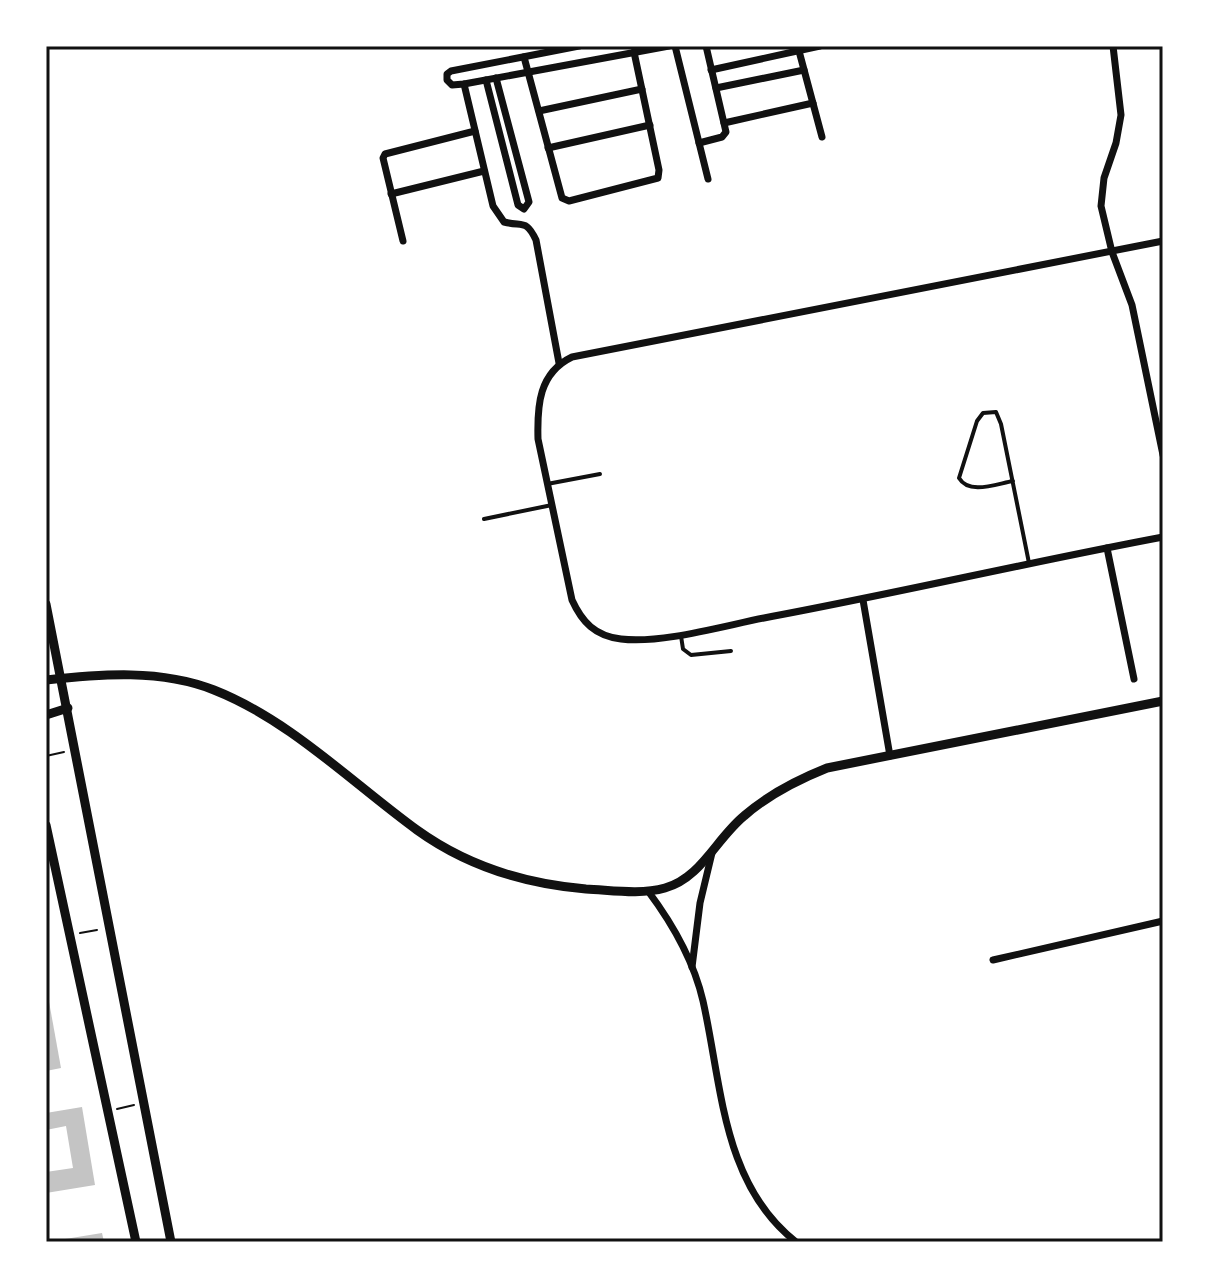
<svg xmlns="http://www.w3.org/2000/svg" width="1209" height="1288" viewBox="0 0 1209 1288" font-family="'PT Sans Narrow',sans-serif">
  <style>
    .building { fill: #c4c4c4 }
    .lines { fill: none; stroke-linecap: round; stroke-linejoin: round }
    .path { stroke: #111; stroke-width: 2 }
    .service { stroke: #111; stroke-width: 4 }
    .minor { stroke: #111; stroke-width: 7 }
    .tertiary { stroke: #111; stroke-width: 9 }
    .neatline { fill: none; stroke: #111; stroke-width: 3 }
  </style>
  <rect width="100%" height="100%" fill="#fff"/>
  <!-- building -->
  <g class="building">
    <polygon points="46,985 61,1068 46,1071"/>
    <polygon points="82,1107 95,1185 46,1193 46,1172 73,1168 66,1126 46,1130 46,1113"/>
    <polygon points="102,1233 104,1242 59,1242 59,1240"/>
  </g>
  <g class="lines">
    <!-- path -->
    <g class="path">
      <polyline points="46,756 64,752"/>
      <polyline points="80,933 97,930"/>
      <polyline points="117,1109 134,1105"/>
    </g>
    <!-- service -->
    <g class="service">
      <path d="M1013 481C996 484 969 495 959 478L977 421 983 413 996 412 1001 424 1029 563"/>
      <polyline points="547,484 600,474"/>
      <polyline points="484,519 552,505"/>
      <polyline points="681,636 683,649 691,655 731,651"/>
    </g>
    <!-- minor -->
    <g class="minor">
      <polyline points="579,46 451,71 447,74 447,80 452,85 464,84 669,46"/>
      <polyline points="675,46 708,179"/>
      <polyline points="1113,46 1121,115 1116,143 1104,178 1101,206 1112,252 1132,305 1163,455"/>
      <polyline points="799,51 822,137"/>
      <polyline points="524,57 562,198 569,201 658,178 659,170 634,52"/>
      <polyline points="711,70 820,46"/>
      <polyline points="486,80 518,205 524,209 529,202 496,78"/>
      <path d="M464 84 493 206 504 222C523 227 526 219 536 240L559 363"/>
      <polyline points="716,88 804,70"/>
      <polyline points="539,111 642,89"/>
      <polyline points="724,123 813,103"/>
      <polyline points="699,143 722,137 726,132 706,46"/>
      <polyline points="548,148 650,125"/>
      <polyline points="391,194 484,171"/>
      <polyline points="403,241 383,158 385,154 475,131"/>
      <path d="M1163 241 572 357C539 373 537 405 538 439L572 600C582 622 595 636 621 639 661 644 723 626 764 618 898 593 1030 562 1163 537"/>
      <polyline points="1107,548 1134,679"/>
      <polyline points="863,600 890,756"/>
      <path d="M648 891C672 923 694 962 703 1001 722 1085 722 1184 796 1242"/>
      <polyline points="993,960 1163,921"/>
      <polyline points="692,967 700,903 712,853"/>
    </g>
    <!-- tertiary -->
    <g class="tertiary">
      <polyline points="46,604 171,1242"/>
      <path d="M46 680C101 674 161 669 214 690 290 720 351 782 417 830 467 866 526 884 586 889 611 890 640 895 665 888 701 878 716 839 744 816 769 794 797 780 827 768L1163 701"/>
      <polyline points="46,715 68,708"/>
      <polyline points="46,825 136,1242"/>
    </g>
  </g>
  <!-- border -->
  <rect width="1209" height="1288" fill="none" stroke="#ffffff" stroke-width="96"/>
  <rect x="48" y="48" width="1113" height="1192" class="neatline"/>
</svg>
